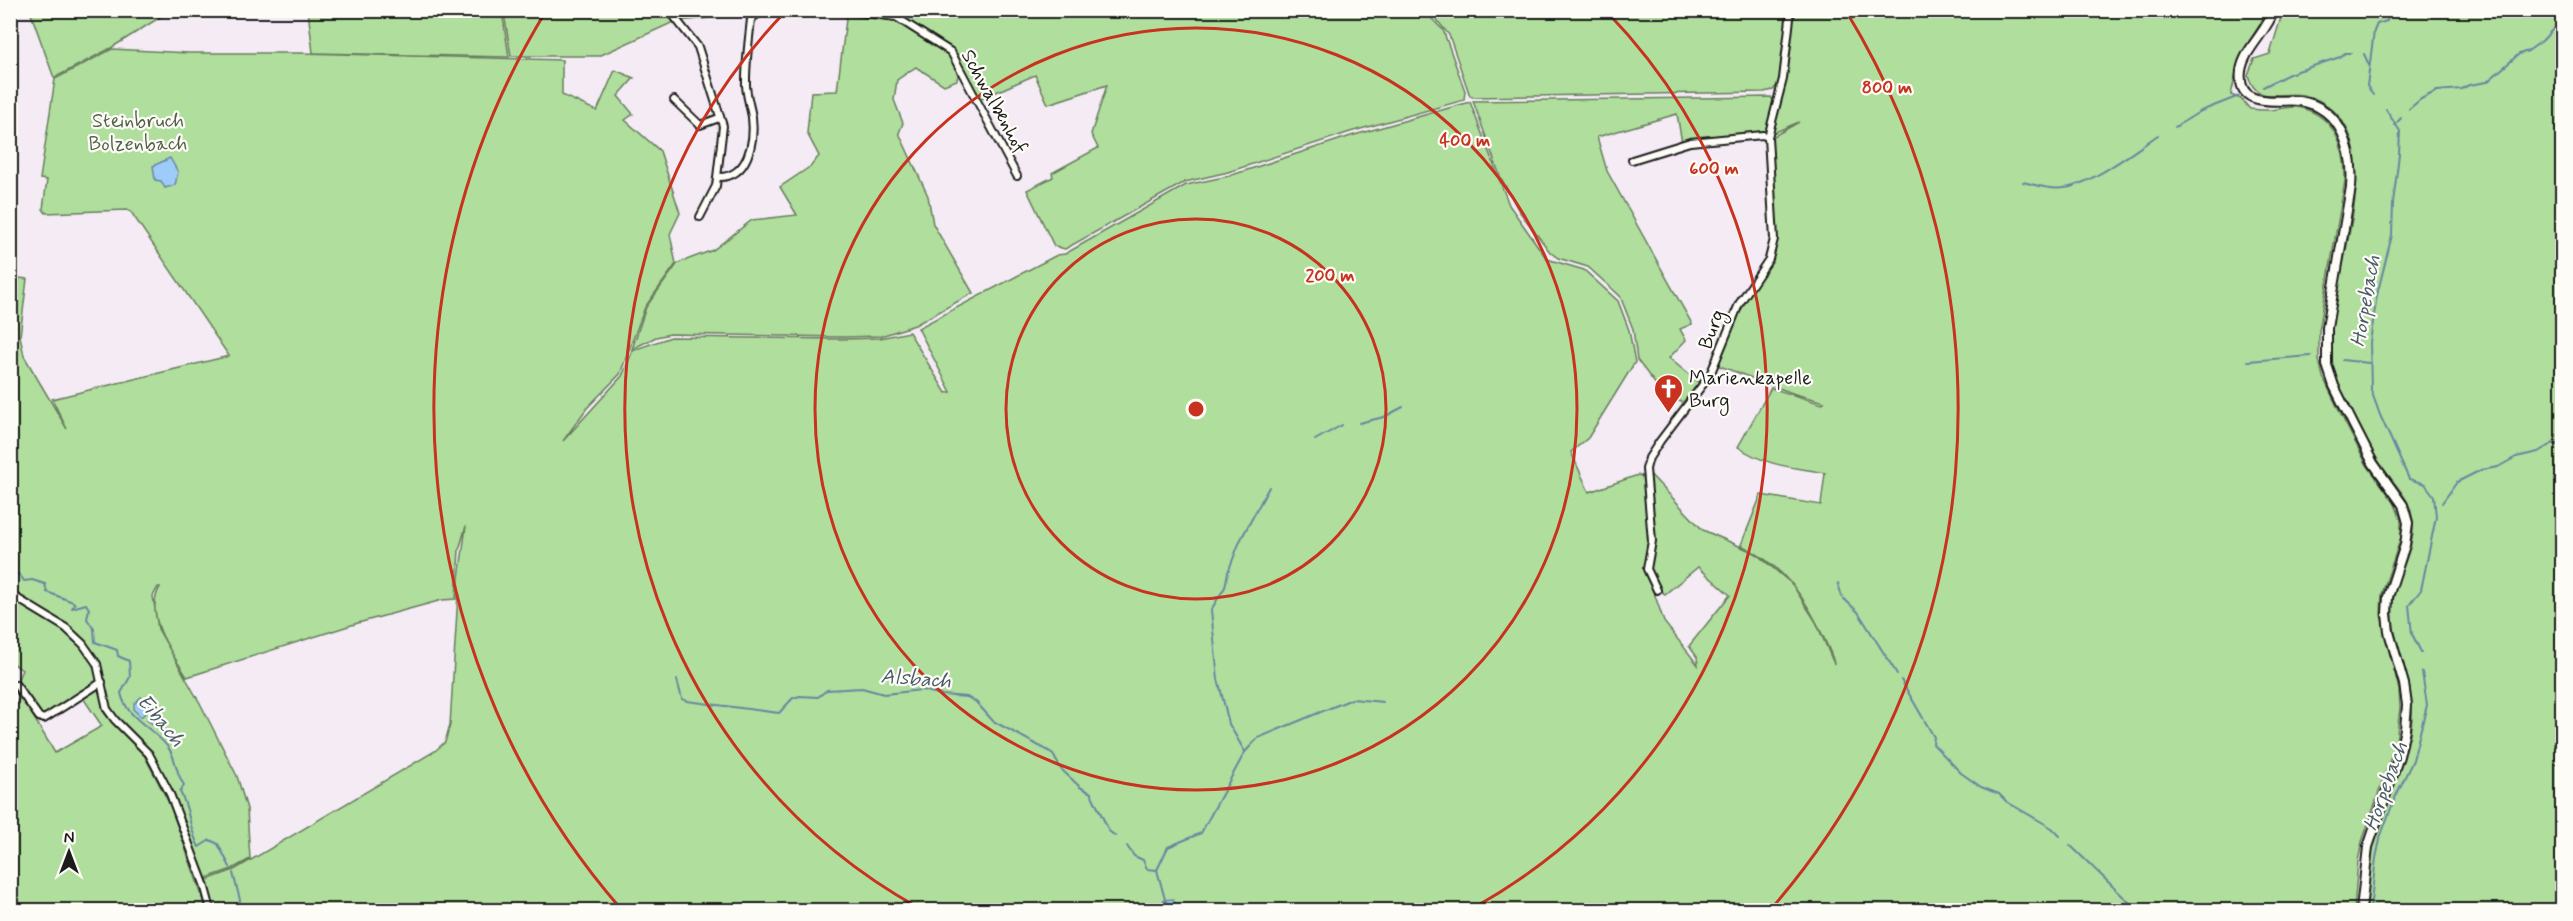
<svg xmlns="http://www.w3.org/2000/svg" width="2573" height="921" viewBox="0 0 2573 921" font-family="Mynerve,sans-serif">
  <style>
    .green { fill: #b0de9d; stroke: #667d5c; stroke-width: 1.5 }
    .water { fill: #9dccf8; stroke: #6986a0; stroke-width: 1.5 }
    .lines { fill: none; stroke-linecap: round; stroke-linejoin: round }
    .stream { stroke: #6986a0; stroke-width: 2 }
    .minor-casing { stroke: #1c1c1c; stroke-width: 10 }
    .tertiary-casing { stroke: #1c1c1c; stroke-width: 12 }
    .minor { stroke: #fdfcf7; stroke-width: 6 }
    .tertiary { stroke: #fdfcf7; stroke-width: 8 }
    .ring { fill: none; stroke: #c8321e; stroke-width: 3 }
    .labels { text-anchor: middle; stroke-width: 4.5; stroke-linejoin: round; paint-order: stroke }
    .street-label { font-size: 20px; fill: #1c1c1c; stroke: #fdfcf7 }
    .park-label { font-size: 20px; fill: #506049; stroke: #fdfcf7 }
    .poi-label { font-size: 20px; fill: #1c1c1c; stroke: #fdfcf7; text-anchor: start }
    .water-label { font-size: 21px; font-style: italic; fill: #495a69; stroke: #fdfcf7 }
    .centre { fill: #c8321e; stroke: #fdfcf7; stroke-width: 3 }
    .ring-label { font-size: 18px; text-anchor: middle; font-weight: bold; fill: #c8321e; stroke: #fdfcf7; stroke-width: 4.5; stroke-linejoin: round; paint-order: stroke }
  </style>
  <rect width="100%" height="100%" fill="#f4ebf5"/>
  <filter id="ink" filterUnits="userSpaceOnUse"><feTurbulence type="fractalNoise" baseFrequency=".0167" numOctaves="2"/><feDisplacementMap in="SourceGraphic" scale="12" xChannelSelector="R" yChannelSelector="G"/><feConvolveMatrix kernelMatrix="1 2 1 2 8 2 1 2 1" color-interpolation-filters="sRGB"/></filter>
  <g filter="url(#ink)">
    <!-- green -->
    <g class="green">
      <polygon points="508,10 668,10 676,21 599,56 511,56 504,13"/>
      <polygon points="751,10 752,14 679,21 671,11"/>
      <polygon points="30,11 30,10 170,11 111,48 54,78"/>
      <polygon points="308,11 502,11 509,57 313,53"/>
      <polygon points="847,11 895,18 950,53 959,71 957,80 944,85 916,67 897,80 894,100 903,123 899,133 928,196 933,224 973,293 915,325 881,336 843,337 670,334 656,337 632,349 646,307 678,263 713,250 752,220 797,215 780,187 811,166 819,156 807,133 811,92 837,91"/>
      <polygon points="864,11 1424,11 1443,30 1465,91 1464,100 1350,132 1228,172 1185,182 1065,249 1054,246 1027,190 1053,177 1052,173 1098,148 1091,134 1107,85 1048,104 1035,75 980,99 953,52 897,16"/>
      <polygon points="1430,11 1789,11 1779,83 1773,90 1764,92 1473,97 1470,96 1449,35"/>
      <path d="M1793 11H2268L2239 59 2231 95 2241 99 2250 109C2254 109 2259 110 2264 110 2275 111 2285 106 2296 107 2334 113 2346 147 2345 181L2319 331V360L2323 377 2342 417 2367 465 2394 502 2401 519V537L2382 594 2381 615 2399 690 2400 708 2396 742 2362 842 2358 861 2354 910H1179L1177 906 1160 910H210L201 882 234 870 435 751 445 742 450 725 459 578 466 526 459 550 456 599 442 600 358 623 187 677C172 653 143 615 160 587H158L153 596 158 629 201 705 237 776 247 809 250 859 232 869 201 880 149 749 112 712 107 701 102 672 97 660 72 630 11 591 10 277 27 279 20 336 24 356 67 429 52 399 229 356 131 212 127 210 46 213 43 209 47 180 40 179 55 79 112 49 189 53H301L562 60V95L597 111 615 70 634 78 618 96 633 114 625 120 660 151 680 213 670 234 676 264 645 307 620 374 587 408 563 441 622 376 633 350 671 337 843 339 880 338 909 332 946 393 951 392 918 328 1057 255 1065 254 1186 185 1229 176 1351 136 1470 102 1509 205 1547 259 1584 270 1618 301 1629 330 1635 362 1588 438 1571 452 1589 492 1638 475 1644 477 1650 526 1651 541 1646 569 1664 622 1698 665 1697 657 1689 646 1730 595 1698 567 1665 594 1658 589 1648 569 1652 542 1647 471 1703 530 1755 553 1792 584 1816 622 1834 664C1833 656 1827 646 1824 638 1806 597 1782 565 1741 545L1761 495 1821 505 1825 473C1792 467 1766 466 1738 447L1771 388 1822 404 1824 402 1795 394 1717 365 1734 318 1750 288 1771 259 1772 137 1799 122 1773 133Z"/>
      <path d="M2283 11H2562V910H2366C2368 884 2369 857 2377 831 2388 793 2409 758 2412 718 2415 678 2389 642 2393 602 2396 575 2416 549 2413 520 2410 498 2395 485 2383 468 2365 441 2333 384 2331 352 2328 289 2370 199 2352 141 2345 118 2328 100 2303 95 2280 91 2256 106 2248 75L2254 59 2270 54Z"/>
      <polygon points="1771,97 1775,103 1768,131 1761,134 1682,143 1677,114 1597,137 1607,171 1692,324 1680,329 1686,340 1669,358 1699,383 1683,402 1677,401 1657,386 1637,360 1633,329 1620,296 1588,267 1558,258 1550,252 1519,211 1500,176 1473,101"/>
      <path d="M10 597C45 617 90 638 100 680L44 717C31 711 25 692 17 681L22 670 11 662Z"/>
      <polygon points="99,688 105,714 144,755 170,805 207,910 11,910 11,711 21,696 55,753 102,726 83,698"/>
    </g>
    <!-- water -->
    <g class="water">
      <polygon points="170,158 178,172 175,185 165,188 161,181 155,180 153,166"/>
      <polygon points="141,697 152,707 141,717 134,710 134,704"/>
      <polygon points="153,711 164,721 164,725 158,728 147,720"/>
      <polygon points="1173,899 1179,910 1160,910 1164,900"/>
    </g>
    <g class="lines">
      <!-- stream -->
      <g class="stream">
        <polyline points="2364,54 2369,65"/>
        <polyline points="2263,87 2289,74 2340,57 2345,53 2351,53"/>
        <polyline points="2373,95 2367,86 2374,31 2377,24 2387,21 2390,10"/>
        <polyline points="2409,109 2421,99 2437,91 2461,89 2469,85 2487,82 2519,54 2528,51 2542,41 2553,29 2562,26"/>
        <polyline points="2386,110 2400,131 2399,154 2393,204 2392,235 2377,295 2370,342 2371,390 2380,415 2409,479 2425,484 2434,496 2436,517 2421,590 2409,605 2412,634 2421,652"/>
        <polyline points="2395,125 2401,118"/>
        <polyline points="2175,127 2201,111 2239,96"/>
        <path d="M2023 182C2036 185 2050 190 2064 188 2090 185 2136 150 2158 135"/>
        <polyline points="2342,360 2369,363"/>
        <polyline points="2248,361 2311,356"/>
        <polyline points="1359,423 1384,417 1403,407"/>
        <polyline points="1315,440 1342,425"/>
        <polyline points="2442,503 2457,482 2481,470 2498,467 2516,457 2538,452 2553,443 2562,446"/>
        <path d="M10 574 14 573 20 575 24 581 32 580 45 584 47 592 73 602 75 604 72 608 86 604 89 609 87 619 94 629 95 642 117 650 118 656 129 661 130 677 121 693C126 718 152 727 167 746 177 758 175 772 184 785L180 792C190 809 189 829 199 847L210 840 218 844 230 867"/>
        <polyline points="1838,583 1842,597 1858,612 1897,674"/>
        <polyline points="677,680 682,699 687,701 779,713 793,698 800,696 818,697 827,690 862,688 884,694 922,690 942,695 967,697 976,702 993,721 1052,753 1061,769 1080,787 1091,793 1109,831 1115,836"/>
        <polyline points="1901,680 1934,737 1933,744 1961,773 1981,787 1999,794 2007,802 2052,828 2060,836"/>
        <polyline points="1245,752 1258,738 1352,699 1383,702"/>
        <polyline points="2070,845 2137,910"/>
        <polyline points="1127,846 1134,856 1143,860 1147,869 1157,870 1166,903"/>
        <polyline points="1157,870 1168,847 1201,833 1245,752 1229,724 1218,679 1211,610 1225,587 1228,572 1240,541 1269,487"/>
        <polyline points="233,873 240,900 238,910"/>
        <polyline points="2370,910 2376,858 2381,835 2394,800 2413,760 2427,705 2422,672"/>
      </g>
      <defs>
        <g id="minor">
          <polyline points="669,10 698,47 723,126 716,186 700,217"/>
          <polyline points="841,10 896,17 951,52 1017,176"/>
          <polyline points="674,100 700,125 719,118"/>
          <polyline points="1632,160 1690,142 1763,135 1768,137"/>
          <path d="M718 177C748 178 755 142 752 117 750 105 745 92 746 80 746 60 749 39 751 19L763 10"/>
          <polyline points="1657,590 1647,569 1652,541 1646,469 1649,458 1660,441 1710,375 1739,304 1769,259 1774,239 1768,137 1783,79 1791,10"/>
          <polyline points="10,594 66,628 83,644 97,664 107,709 115,720 149,754 170,794 204,884 211,910"/>
          <polyline points="16,685 39,717 44,719 102,682"/>
        </g>
        <path id="tertiary" d="M2274 10C2267 32 2244 49 2241 71 2236 111 2280 98 2300 101 2342 108 2354 151 2351 187L2327 328V365L2334 386 2353 424 2373 463 2403 505 2408 523 2405 545 2388 597 2387 614 2389 632 2404 684 2407 705 2405 729 2399 756 2368 847 2361 910"/>
      </defs>
      <!-- minor casing -->
      <use href="#minor" class="minor-casing"/>
      <!-- tertiary casing -->
      <use href="#tertiary" class="tertiary-casing"/>
      <!-- minor -->
      <use href="#minor" class="minor"/>
      <!-- tertiary -->
      <use href="#tertiary" class="tertiary"/>
    </g>
  </g>
  <!-- distance rings -->
  <g class="ring">
    <circle cx="1196" cy="409" r="190"/>
    <circle cx="1196" cy="409" r="381"/>
    <path d="M919 908A571 571 0 0 1 785 12M1607 12A571 571 0 0 1 1473 908"/>
    <path d="M621 909A762 762 0 0 1 546 11M1846 11A762 762 0 0 1 1771 909"/>
  </g>
  <!-- icons -->
  <defs>
    <symbol id="church-pin" viewBox="-11 -11 22 30"><path d="M0 17L-7.5 6A9.5 9.5 0 1 1 7.5 6Z" fill="#c8321e" stroke="#fdfcf7"/><path d="M-1.2-6h2.4v3.5h3.3v2.4h-3.3V6h-2.4V-.1h-3.3v-2.4h3.3Z" fill="#fff"/></symbol>
  </defs>
  <g fill-rule="evenodd">
    <use href="#church-pin" x="1652" y="372" width="33" height="45"/>
  </g>
  <g class="labels">
    <!-- street labels -->
    <g class="street-label">
      <text transform="translate(995 101) rotate(61)" y="7">Schwalbenhof</text>
      <text transform="translate(1711 329) rotate(-69)" y="7">Burg</text>
    </g>
    <!-- park labels -->
    <g class="park-label">
      <text x="138" y="127">Steinbruch<tspan x="138" dy="23">Bolzenbach</tspan></text>
    </g>
    <!-- poi labels -->
    <g class="poi-label">
      <text x="1689" y="384">Marienkapelle<tspan x="1689" dy="23">Burg</tspan></text>
    </g>
    <!-- water labels -->
    <g class="water-label">
      <text transform="translate(2365 301) rotate(-80)" y="7">Horpebach</text>
      <text transform="translate(916 678) rotate(4)" y="7">Alsbach</text>
      <text transform="translate(161 720) rotate(50)" y="7">Eibach</text>
      <text transform="translate(2385 786) rotate(-70)" y="7">Horpebach</text>
    </g>
  </g>
  <circle cx="1196" cy="409" r="9" class="centre"/>
  <g class="ring-label">
    <text x="1887" y="93">800 m</text>
    <text x="1465" y="146">400 m</text>
    <text x="1714" y="174">600 m</text>
    <text x="1330" y="281">200 m</text>
  </g>
  <!-- margin -->
  <rect width="2573" height="921" fill="none" stroke="#fdfcf7" stroke-width="36"/>
  <rect x="18" y="18" width="2537" height="885" fill="none" stroke="#1c1c1c" stroke-width="2" filter="url(#ink)"/>
  <!-- north arrow -->
  <g transform="translate(69 852)" stroke="#fdfcf7" stroke-width="4.5" paint-order="stroke">
  <path d="M0-4.5L10 22L0 15L-10 22Z" fill="#1c1c1c"/>
  <text y="-9" font-size="16" font-weight="bold" text-anchor="middle" fill="#1c1c1c">N</text>
  </g>
</svg>
